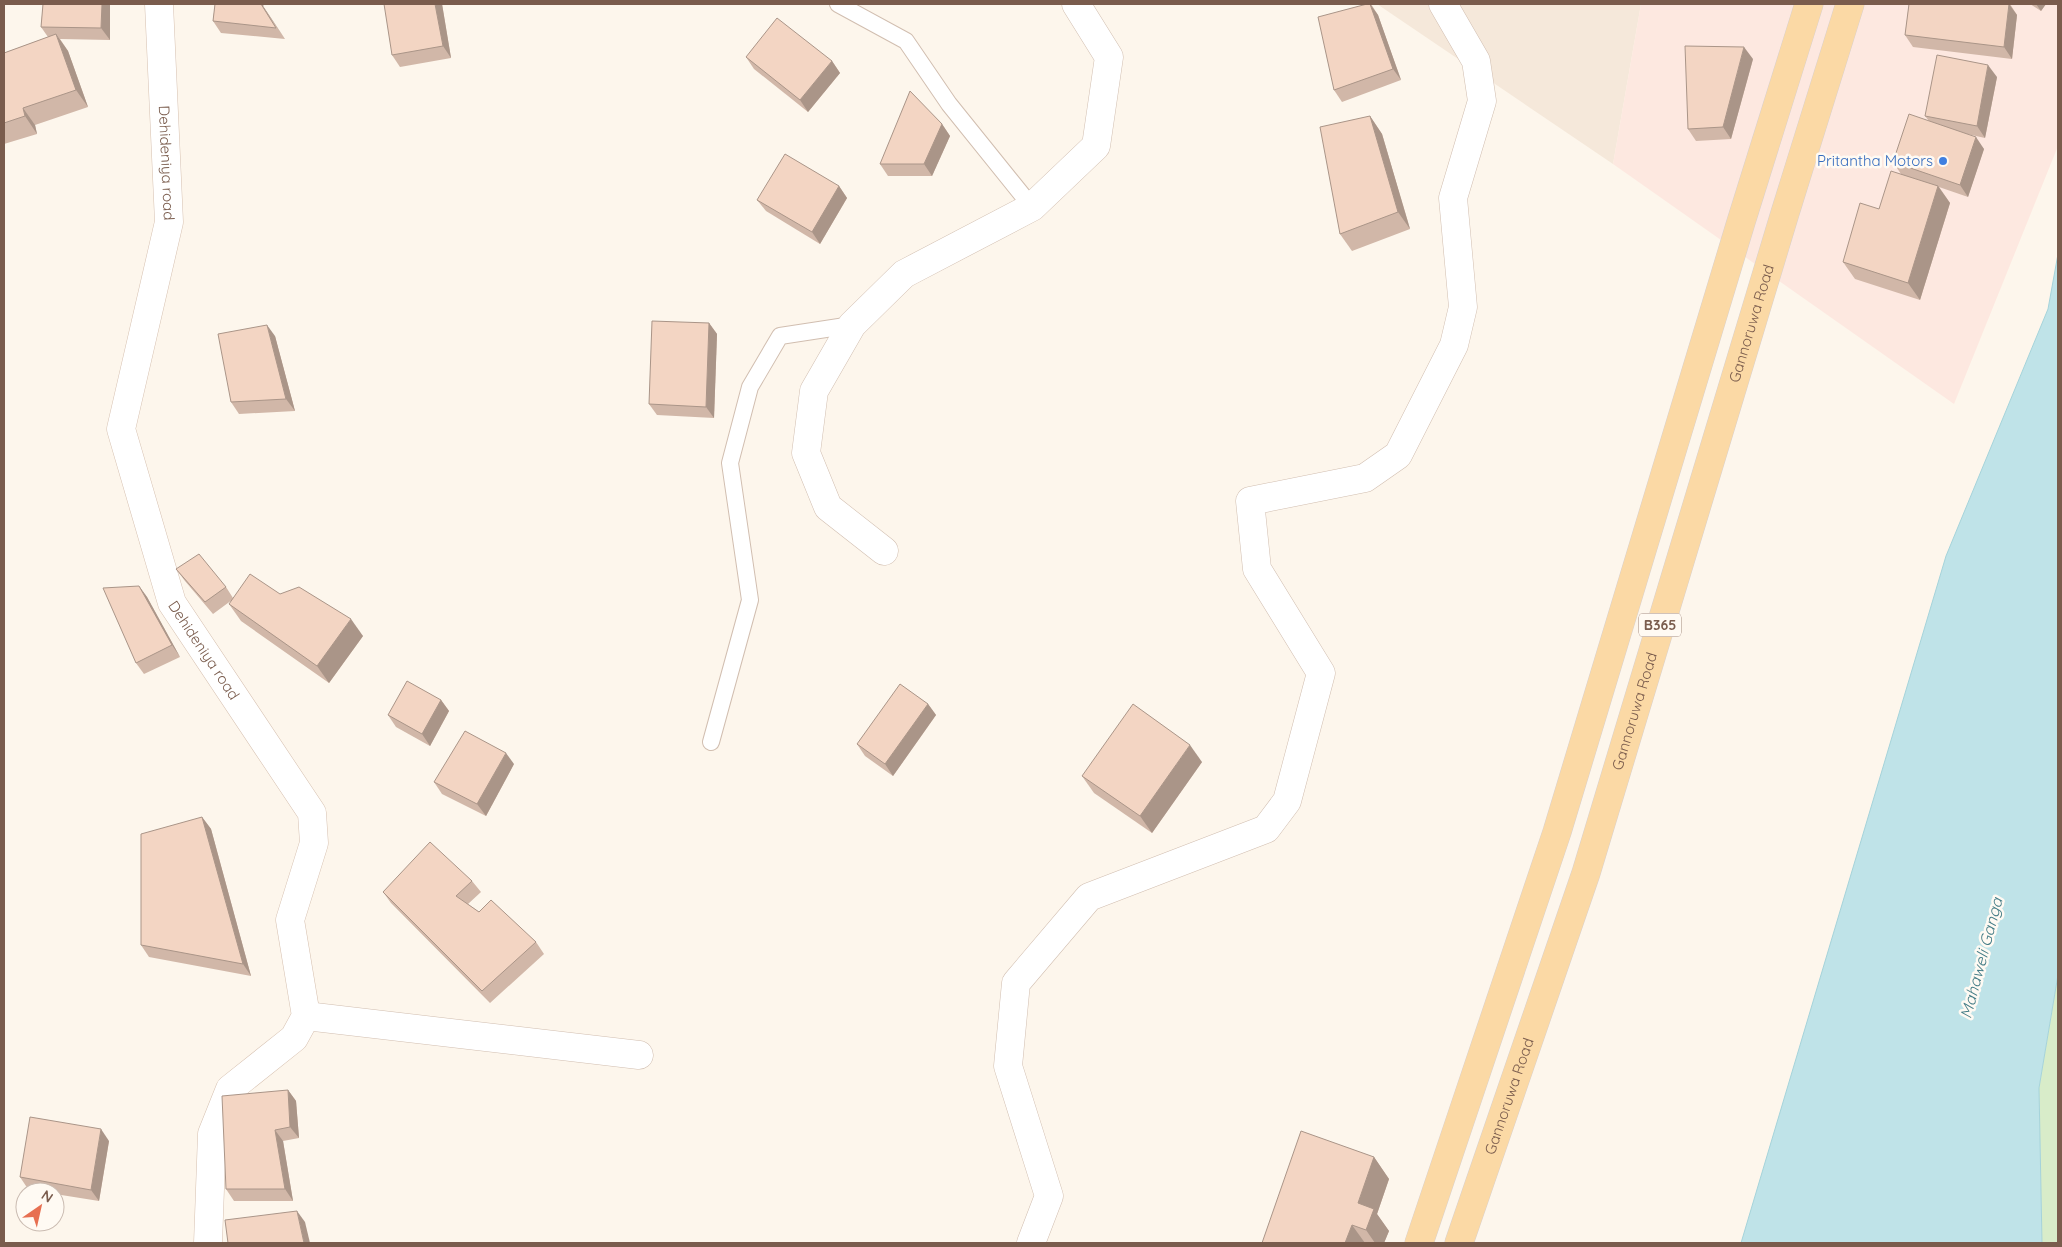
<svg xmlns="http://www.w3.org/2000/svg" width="2062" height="1247" viewBox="0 0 2062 1247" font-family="Quicksand,sans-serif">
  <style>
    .residential { fill: #f5e8da }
    .commercial { fill: #fde8e0 }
    .green { fill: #d8ecc9 }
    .water { fill: #bfe3e8; stroke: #a5d3da }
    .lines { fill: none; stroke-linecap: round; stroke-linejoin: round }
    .lane-casing { stroke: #d1beb0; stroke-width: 18 }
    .street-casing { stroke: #d1beb0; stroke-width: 29 }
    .secondary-casing { stroke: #d6c0b0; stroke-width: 29 }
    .primary-casing { stroke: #dad1cd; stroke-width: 29 }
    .lane { stroke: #fff; stroke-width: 16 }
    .street { stroke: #fff; stroke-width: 28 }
    .secondary { stroke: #fff; stroke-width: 28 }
    .primary { stroke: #fbd9a5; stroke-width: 28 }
    .wall { fill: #d1b7a8 }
    .shaded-wall { fill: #aa9588 }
    .building { fill: #f3d5c3; stroke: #aa9588 }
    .shop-dot { fill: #3f7fe0; stroke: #fffaf3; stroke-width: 2 }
    .labels { text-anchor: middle; stroke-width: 5; stroke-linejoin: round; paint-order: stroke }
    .shield { fill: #fffaf3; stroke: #a28b7f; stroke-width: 1 }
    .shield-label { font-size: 14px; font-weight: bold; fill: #7a5c4d }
    .shop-label { font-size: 15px; fill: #366cbe; stroke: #fffaf3; text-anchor: end }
    .street-label { font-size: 15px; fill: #7a5c4d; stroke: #fffaf3 }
    .water-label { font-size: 16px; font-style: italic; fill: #437c86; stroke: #fffaf3 }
  </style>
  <rect width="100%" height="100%" fill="#fdf6ec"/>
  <!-- residential -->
  <polygon class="residential" points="1377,4 1641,4 1613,164"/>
  <!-- commercial -->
  <polygon class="commercial" points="1641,4 2058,4 2058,146 1954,404 1613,164"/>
  <!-- green -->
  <polygon class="green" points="2058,975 2058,1243 2042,1243 2039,1088"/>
  <!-- water -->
  <polygon class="water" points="2058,254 2058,975 2039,1088 2042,1243 1741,1243 1946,556 2048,309"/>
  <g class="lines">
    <defs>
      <g id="lane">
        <polyline points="838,4 906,41 949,104 1032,207"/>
        <polyline points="711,742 750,600 730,463 750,387 780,336 852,325"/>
      </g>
      <g id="street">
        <polyline points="884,551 828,507 806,453 814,391 852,325 904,274 1032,207 1096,146 1109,57 1076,4"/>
        <polyline points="306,1016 639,1055"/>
        <polyline points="1031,1243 1049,1196 1008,1066 1016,983 1089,897 1266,829 1287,801 1321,673 1257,569 1250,501 1365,478 1398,455 1454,345 1463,307 1453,198 1482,101 1476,61 1443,4"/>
      </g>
      <g id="secondary">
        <path id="s1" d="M159 4 169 222 121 429 172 603 312 813 314 843 290 920 306 1016 294 1038 230 1089 212 1134 208 1243"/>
      </g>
      <g id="primary">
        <polyline points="1419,1243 1557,832 1741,222 1809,4"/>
        <path id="s2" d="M1459 1243 1586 873 1785 213 1850 4"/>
      </g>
    </defs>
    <!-- lane casing -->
    <use href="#lane" class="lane-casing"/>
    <!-- street casing -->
    <use href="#street" class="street-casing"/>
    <!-- secondary casing -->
    <use href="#secondary" class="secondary-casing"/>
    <!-- primary casing -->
    <use href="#primary" class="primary-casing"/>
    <!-- lane -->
    <use href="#lane" class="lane"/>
    <!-- street -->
    <use href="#street" class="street"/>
    <!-- secondary -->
    <use href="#secondary" class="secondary"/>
    <!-- primary -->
    <use href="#primary" class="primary"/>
  </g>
  <!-- wall -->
  <g class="wall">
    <polygon points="43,4 110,4 110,40 60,39 68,51 88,107 35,125 37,134 4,144 4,53 48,37 41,27"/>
    <polygon points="215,4 264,4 263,6 285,39 221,33 213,21"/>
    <polygon points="442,4 451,58 400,67 392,55"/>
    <polygon points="1371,4 1378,15 1401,80 1342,102 1334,90"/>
    <polygon points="1909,4 2010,4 2017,15 2012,59 1913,47 1905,35"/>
    <polygon points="2030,4 2046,4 2041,11"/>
    <polygon points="746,57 832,61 840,73 808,112 754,69"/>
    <polygon points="1753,59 1731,139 1696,141 1688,129"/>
    <polygon points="1997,77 1985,138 1967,134 1984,149 1968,197 1939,187 1950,203 1920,300 1855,279 1843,262 1879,209 1901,174 1893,162 1929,121 1925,116"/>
    <polygon points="1370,116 1382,134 1410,229 1352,251 1340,234"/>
    <polygon points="942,124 950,136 932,176 888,176 880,164"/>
    <polygon points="839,186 847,198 820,244 766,211 757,200"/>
    <polygon points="709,323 717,334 714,418 657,415 649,404"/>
    <polygon points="275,336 295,411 239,414 231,402"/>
    <polygon points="176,569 226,587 233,598 280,594 363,636 329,683 241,621 229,604 232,600 213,614 185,581"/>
    <polygon points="139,586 147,597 180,657 144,674 136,663"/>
    <polygon points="441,700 449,711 430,746 396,727 388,715"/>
    <polygon points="928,704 936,715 893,776 865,756 857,744"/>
    <polygon points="1202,762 1152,833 1094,793 1082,776"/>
    <polygon points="514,764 486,816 442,794 434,782"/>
    <polygon points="202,817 211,829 251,976 149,957 141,945"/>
    <polygon points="472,881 481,892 468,904 479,912 536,942 544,954 490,1003 391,903 383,892"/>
    <polygon points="288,1090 296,1101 299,1138 283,1141 293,1201 234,1201 226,1189"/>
    <polygon points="109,1141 99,1201 55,1194 55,1192 44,1192 28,1189 20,1177"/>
    <polygon points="1374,1157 1389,1179 1377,1214 1389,1231 1384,1243 1262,1243"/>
  </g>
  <!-- shaded-wall -->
  <g class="shaded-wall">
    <polygon points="102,4 110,4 110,40 101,28"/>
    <polygon points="261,4 264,4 263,6 285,39"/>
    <polygon points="435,4 442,4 451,58 443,46"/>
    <polygon points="1370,4 1378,15 1401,80 1393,69"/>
    <polygon points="2009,4 2017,15 2012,59 2004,47"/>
    <polygon points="2036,4 2046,4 2041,11"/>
    <polygon points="56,34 68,51 88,107 76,90"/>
    <polygon points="1744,47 1753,59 1731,139 1723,127"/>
    <polygon points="832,61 840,73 808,112 800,100"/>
    <polygon points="1988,65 1997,77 1985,138 1977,126"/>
    <polygon points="23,108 35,125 37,134 25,116"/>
    <polygon points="1370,116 1382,134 1410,229 1398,212"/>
    <polygon points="942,124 950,136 932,176 924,164"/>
    <polygon points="1976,137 1984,149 1968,197 1960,185"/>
    <polygon points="839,186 847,198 820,244 812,232"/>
    <polygon points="1938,186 1950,203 1920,300 1908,283"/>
    <polygon points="709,323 717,334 714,418 706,407"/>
    <polygon points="267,325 275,336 295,411 286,399"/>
    <polygon points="139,586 147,597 180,657 172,645"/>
    <polygon points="351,619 363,636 329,683 317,666"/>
    <polygon points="441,700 449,711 430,746 422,734"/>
    <polygon points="928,704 936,715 893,776 885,764"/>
    <polygon points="1190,745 1202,762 1152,833 1140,816"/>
    <polygon points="506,753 514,764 486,816 477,804"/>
    <polygon points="202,817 211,829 251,976 243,964"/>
    <polygon points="288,1090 296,1101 299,1138 290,1127"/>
    <polygon points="101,1129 109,1141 99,1201 91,1190"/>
    <polygon points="275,1130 283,1141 293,1201 285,1189"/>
    <polygon points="1374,1157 1389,1179 1377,1214 1389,1231 1384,1243 1375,1243 1366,1230 1358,1203"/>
    <polygon points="297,1211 305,1222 310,1243 304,1243"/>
    <polygon points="1352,1225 1365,1243 1345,1243"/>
  </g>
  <!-- building -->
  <g class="building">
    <polygon points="43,4 102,4 101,28 41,27"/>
    <polygon points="215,4 261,4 276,28 213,21"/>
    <polygon points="384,4 435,4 443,46 392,55"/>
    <polygon points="1367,4 1370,4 1393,69 1334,90 1318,17"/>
    <polygon points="1909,4 2009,4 2004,47 1905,35"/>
    <polygon points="777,18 832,61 800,100 746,57"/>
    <polygon points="56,34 76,90 23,108 25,116 4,123 4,53"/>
    <polygon points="1685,46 1744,47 1723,127 1688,129"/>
    <polygon points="1937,55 1988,65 1977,126 1925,116"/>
    <polygon points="910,91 942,124 924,164 880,164"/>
    <polygon points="1909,114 1976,137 1960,185 1893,162"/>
    <polygon points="1370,116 1398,212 1340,234 1320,127"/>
    <polygon points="785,154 839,186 812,232 757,200"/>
    <polygon points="1891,171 1938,186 1908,283 1843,262 1860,203 1879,209"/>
    <polygon points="652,321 709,323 706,407 649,404"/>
    <polygon points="267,325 286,399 231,402 218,334"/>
    <polygon points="199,554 226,587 205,602 176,569"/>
    <polygon points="250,574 280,594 299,587 351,619 317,666 229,604"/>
    <polygon points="139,586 172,645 136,663 103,588"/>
    <polygon points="407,681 441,700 422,734 388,715"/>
    <polygon points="900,684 928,704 885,764 857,744"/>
    <polygon points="1133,704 1190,745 1140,816 1082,776"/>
    <polygon points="465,731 506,753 477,804 434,782"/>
    <polygon points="202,817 243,964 141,945 141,834"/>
    <polygon points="430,842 472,881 456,896 479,912 491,900 536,942 482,991 383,892"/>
    <polygon points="288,1090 290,1127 275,1130 285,1189 226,1189 222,1096"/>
    <polygon points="30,1117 101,1129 91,1190 20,1177"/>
    <polygon points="1301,1131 1374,1157 1358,1203 1374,1209 1366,1230 1352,1225 1345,1243 1262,1243"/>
    <polygon points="297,1211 304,1243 228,1243 225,1220"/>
  </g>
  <!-- markers -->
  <circle class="shop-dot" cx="1943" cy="161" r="5"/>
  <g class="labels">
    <!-- shield labels -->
    <rect class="shield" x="1639" y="613.5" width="42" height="23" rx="4"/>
    <g class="shield-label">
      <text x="1660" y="630">B365</text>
    </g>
    <!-- shop labels -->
    <g class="shop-label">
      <text x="1933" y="166">Pritantha Motors</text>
    </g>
    <!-- street labels -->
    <g class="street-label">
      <text dy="5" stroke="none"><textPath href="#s1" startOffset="159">Dehideniya road</textPath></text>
      <text dy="5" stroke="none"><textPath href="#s2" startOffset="965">Gannoruwa Road</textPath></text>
      <text dy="5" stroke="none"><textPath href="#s1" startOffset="669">Dehideniya road</textPath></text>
      <text dy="5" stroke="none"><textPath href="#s2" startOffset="560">Gannoruwa Road</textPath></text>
      <text dy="5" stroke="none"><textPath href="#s2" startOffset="155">Gannoruwa Road</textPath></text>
    </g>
    <!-- water labels -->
    <g class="water-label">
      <text transform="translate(1981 958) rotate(-75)" y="6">Mahaweli Ganga</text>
    </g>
  </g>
  <!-- border -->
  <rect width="2062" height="1247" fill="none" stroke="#7a5c4d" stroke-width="10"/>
  <!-- north arrow -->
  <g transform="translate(40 1207) rotate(34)"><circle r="24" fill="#fffaf3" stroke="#cabbb1"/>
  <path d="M0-4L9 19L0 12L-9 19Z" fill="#e76f51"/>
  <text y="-8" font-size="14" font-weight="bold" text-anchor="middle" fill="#7a5c4d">N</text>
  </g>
</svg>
